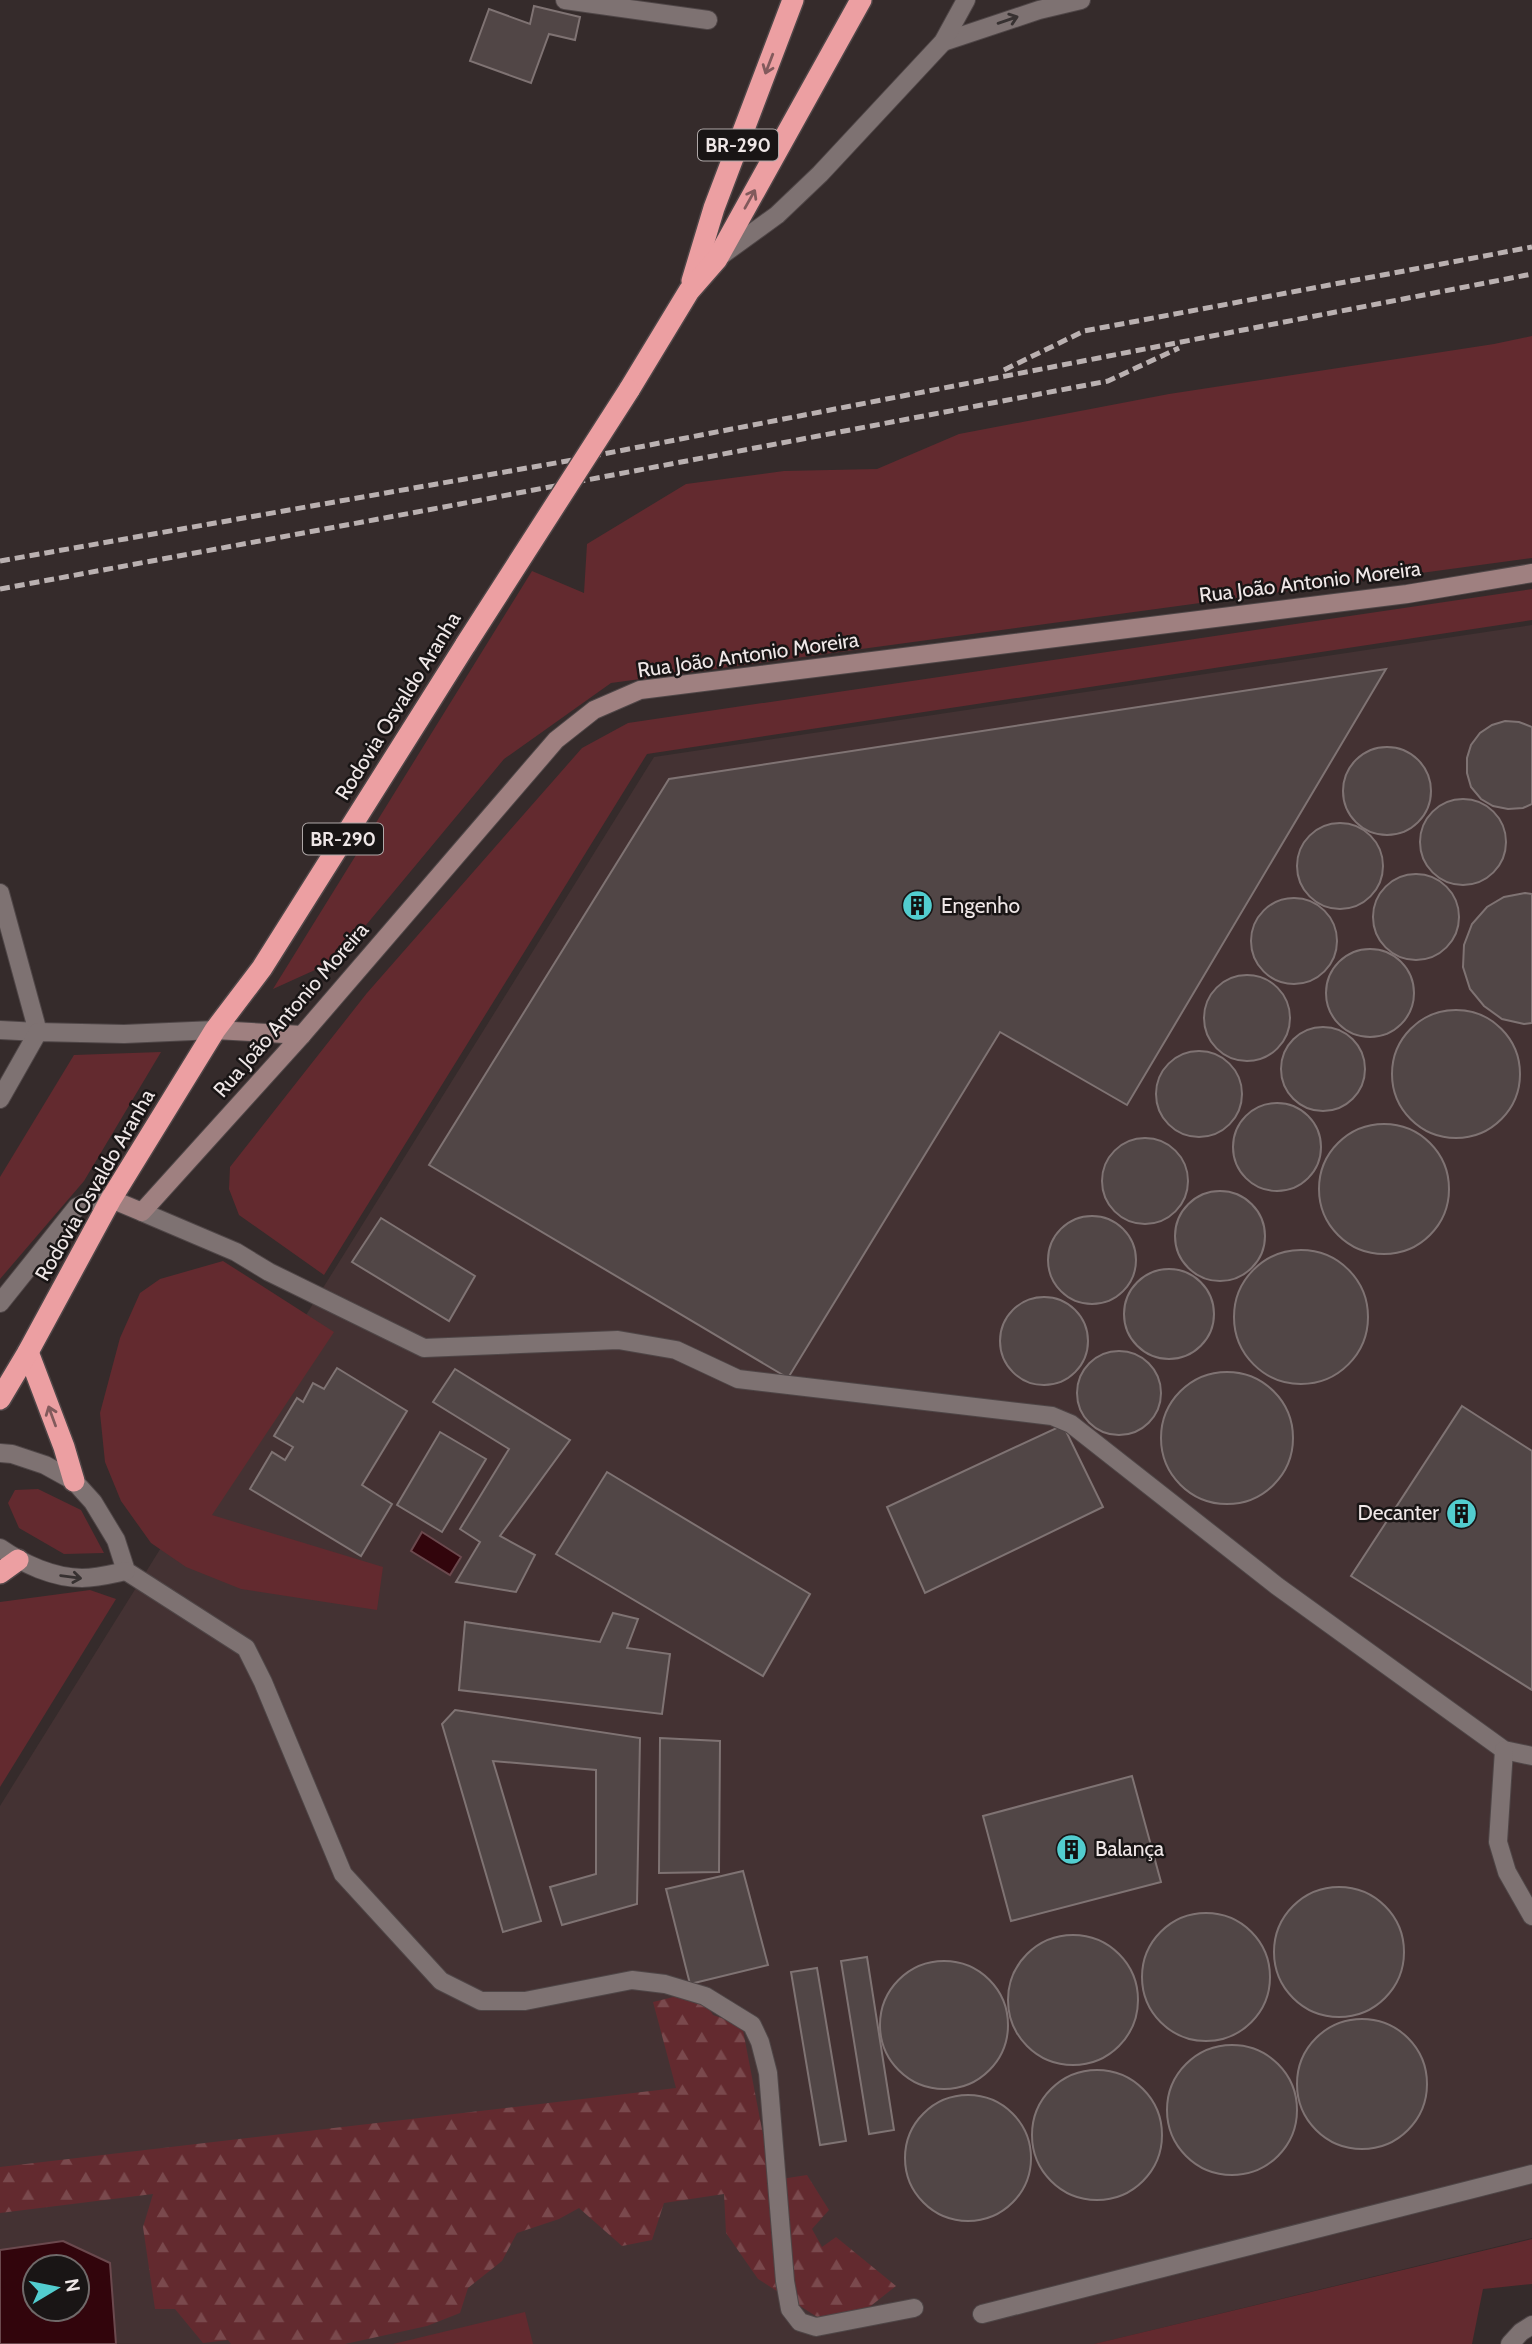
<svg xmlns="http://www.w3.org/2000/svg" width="1532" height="2344" viewBox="0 0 1532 2344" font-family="Cabin,sans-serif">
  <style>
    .built { fill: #443233; fill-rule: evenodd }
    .grass { fill: #632a2f }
    .forest { fill: url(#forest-firs) }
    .water { fill: #32050c; stroke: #6b494e; stroke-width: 2; fill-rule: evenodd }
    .building { fill: #514646; stroke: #7f7373; stroke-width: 2 }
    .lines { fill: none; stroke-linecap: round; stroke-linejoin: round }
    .lane-casing { stroke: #4f4647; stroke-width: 20 }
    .street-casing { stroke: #4f4647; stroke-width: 20 }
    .secondary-casing { stroke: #4f4647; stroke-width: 20 }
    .highway-casing { stroke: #4f4647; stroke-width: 24 }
    .lane { stroke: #7e7272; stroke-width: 18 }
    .street { stroke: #7e7272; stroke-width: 18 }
    .secondary { stroke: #9f8080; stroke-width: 18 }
    .highway { stroke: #ec9fa2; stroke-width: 21 }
    .rail { stroke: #bab1b1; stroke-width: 5; stroke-dasharray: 10 5; stroke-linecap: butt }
    .highway-bridge-casing { stroke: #4f4647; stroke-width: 24; stroke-linecap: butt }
    .highway-bridge { stroke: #ec9fa2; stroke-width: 21 }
    .oneway { stroke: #373131 }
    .oneway2 { stroke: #825a5c }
    .labels { text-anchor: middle; stroke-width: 5; stroke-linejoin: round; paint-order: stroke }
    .shield { fill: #191515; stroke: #afa8a8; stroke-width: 2 }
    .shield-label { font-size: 19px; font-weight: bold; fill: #efe7e7 }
    .street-label { font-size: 21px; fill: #efe7e7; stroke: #191515 }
    .poi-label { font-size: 21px; fill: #efe7e7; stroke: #191515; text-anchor: start }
  </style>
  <defs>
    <pattern id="forest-firs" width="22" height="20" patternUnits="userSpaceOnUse" patternTransform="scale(1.75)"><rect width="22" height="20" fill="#632a2f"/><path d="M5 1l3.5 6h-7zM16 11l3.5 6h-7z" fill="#7a494d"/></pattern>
  </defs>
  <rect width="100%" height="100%" fill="#352b2b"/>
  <!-- built -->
  <path class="built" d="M1532 625V2238L1095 2344H0V1806L654 757ZM35 2267H77V2309H35Z"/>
  <!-- grass -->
  <g class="grass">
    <polygon points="1532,336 1532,558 611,683 504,759 337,960 273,989 532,571 584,593 587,544 686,484 784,471 877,469 959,434 1169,394 1494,344"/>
    <polygon points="1532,589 1532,620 647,754 324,1275 239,1215 229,1189 230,1167 367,993 582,748 628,723"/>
    <polygon points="161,1052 84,1181 0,1279 0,1177 74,1055"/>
    <polygon points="223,1261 334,1332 212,1515 383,1567 377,1610 241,1589 186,1567 151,1543 121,1501 105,1462 100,1413 120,1338 140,1293 160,1279"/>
    <polygon points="38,1489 81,1510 104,1553 64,1554 19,1528 8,1503 15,1490"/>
    <polygon points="90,1590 116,1599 0,1787 0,1602"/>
    <polygon points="1532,2239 1532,2284 1483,2289 1472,2344 1094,2344"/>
    <polygon points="525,2312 533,2344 393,2344"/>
  </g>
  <!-- forest -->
  <polygon class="forest" points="698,1991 713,2015 742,2025 768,2161 781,2179 807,2175 829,2210 812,2229 822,2247 836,2237 896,2286 839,2331 758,2279 726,2233 724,2194 664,2203 652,2240 622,2246 579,2208 559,2219 517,2233 502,2261 468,2288 460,2313 427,2326 345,2344 231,2344 228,2340 203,2343 175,2309 155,2309 143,2227 153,2194 0,2213 0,2167 676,2088 653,2002"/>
  <!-- water -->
  <g class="water">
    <polygon points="422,1532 461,1557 450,1575 411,1551"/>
    <path d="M63 2241 110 2263 116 2344H0V2250ZM77 2267V2309H35V2267Z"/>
  </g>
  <!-- building -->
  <g class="building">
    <polygon points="534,6 580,17 575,40 549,34 531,83 470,61 489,9 530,24"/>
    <polygon points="1386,669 1127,1105 1000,1032 788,1378 429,1165 669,779"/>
    <polygon points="1505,721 1519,722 1532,727 1532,804 1523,808 1508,809 1493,806 1481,799 1471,787 1467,773 1467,758 1471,745 1480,733 1492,725"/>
    <circle cx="1387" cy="791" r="44"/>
    <circle cx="1463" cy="842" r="43"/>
    <circle cx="1340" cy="866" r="43"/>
    <circle cx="1416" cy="917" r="43"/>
    <polygon points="1525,893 1532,894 1532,1023 1524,1024 1502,1019 1484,1006 1470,989 1463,967 1464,945 1472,924 1487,907 1504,897"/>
    <circle cx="1294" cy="941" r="43"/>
    <circle cx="1370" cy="993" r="44"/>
    <circle cx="1247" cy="1018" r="43"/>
    <circle cx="1456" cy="1074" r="64"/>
    <circle cx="1323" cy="1069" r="42"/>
    <circle cx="1199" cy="1094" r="43"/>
    <circle cx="1277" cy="1147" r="44"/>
    <circle cx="1384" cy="1189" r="65"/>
    <circle cx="1145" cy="1181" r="43"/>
    <circle cx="1220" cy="1236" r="45"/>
    <circle cx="1092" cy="1260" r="44"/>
    <polygon points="381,1218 475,1276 449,1321 352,1262"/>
    <circle cx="1301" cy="1317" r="67"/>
    <circle cx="1169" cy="1314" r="45"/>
    <circle cx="1044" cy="1341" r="44"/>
    <circle cx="1119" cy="1393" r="42"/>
    <polygon points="337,1368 407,1411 362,1485 392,1504 361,1556 250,1489 272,1452 285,1460 293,1447 274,1436 297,1398 303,1402 313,1383 324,1389"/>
    <polygon points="455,1369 570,1440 500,1536 535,1555 516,1592 456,1582 480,1542 460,1529 509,1449 433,1402"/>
    <circle cx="1227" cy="1438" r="66"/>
    <polygon points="1462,1406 1532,1451 1532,1690 1351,1576"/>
    <polygon points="1063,1425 1103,1507 925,1593 887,1507"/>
    <polygon points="440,1432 486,1459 442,1532 397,1505"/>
    <polygon points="607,1472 810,1594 763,1676 556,1554"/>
    <polygon points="613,1613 638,1619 627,1648 670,1654 662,1714 459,1690 465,1622 600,1642"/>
    <polygon points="455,1710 640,1738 637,1904 562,1925 550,1887 596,1874 596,1770 493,1761 541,1921 503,1932 442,1724"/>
    <polygon points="660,1738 720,1741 719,1872 659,1873"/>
    <polygon points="1132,1776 1161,1882 1011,1921 983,1816"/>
    <polygon points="743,1871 768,1965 690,1984 666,1889"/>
    <circle cx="1339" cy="1952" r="65"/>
    <circle cx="1206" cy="1977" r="64"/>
    <circle cx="1073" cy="2000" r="65"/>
    <polygon points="867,1957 894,2130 869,2134 841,1961"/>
    <circle cx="944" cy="2025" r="64"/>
    <polygon points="817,1968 846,2141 820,2145 791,1972"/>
    <circle cx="1362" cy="2084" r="65"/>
    <circle cx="1232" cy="2110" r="65"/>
    <circle cx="1097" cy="2135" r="65"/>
    <circle cx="968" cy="2158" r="63"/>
  </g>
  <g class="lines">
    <defs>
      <g id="lane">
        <polyline points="565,0 708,20"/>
        <polyline points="142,1212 236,1252 269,1272 424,1348 618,1340 676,1350 738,1379 1052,1416 1071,1424 1277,1586 1504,1750 1532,1756"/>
        <polyline points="0,1453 12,1454 45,1465 74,1481 93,1502 116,1540 126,1571 246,1648 263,1682 343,1874 441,1981 481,2001 525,2001 632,1980 665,1984 705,1996 752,2025 760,2042 768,2073 785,2281 790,2309 800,2322 816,2327 914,2308"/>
        <path d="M0 1548C23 1564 54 1578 82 1578 97 1578 112 1574 126 1571"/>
        <polyline points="1504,1750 1498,1842 1507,1872 1532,1916"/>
        <polyline points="982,2314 1532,2174"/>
      </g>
      <g id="street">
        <polyline points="943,42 1039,10 1081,0"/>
        <polyline points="719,257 777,215 820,174 943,42 966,0"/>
        <polyline points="0,893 38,1032 0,1030"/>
        <polyline points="0,1099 38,1032 124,1034 215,1030"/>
        <polyline points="0,1303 77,1207 92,1200 111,1199"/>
        <polyline points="1510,2344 1521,2332 1532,2325"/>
      </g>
      <g id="secondary">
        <polyline points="215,1030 302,1035"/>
        <polyline points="111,1199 142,1212 302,1035 556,740 594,710 640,690 1407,594 1532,573"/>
      </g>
      <g id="highway">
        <polyline points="692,281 714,208 793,0"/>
        <polyline points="629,390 689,291 717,259 861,0"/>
        <polyline points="28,1352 64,1447 74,1481"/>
        <polyline points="0,1399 28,1352 111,1199 215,1030 262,968 466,644"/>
        <polyline points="0,1573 18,1560"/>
      </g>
    </defs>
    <!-- lane casing -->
    <use href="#lane" class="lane-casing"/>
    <!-- street casing -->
    <use href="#street" class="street-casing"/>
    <!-- secondary casing -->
    <use href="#secondary" class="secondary-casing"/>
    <!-- highway casing -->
    <use href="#highway" class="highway-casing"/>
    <!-- lane -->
    <use href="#lane" class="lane"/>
    <!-- street -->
    <use href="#street" class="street"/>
    <!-- secondary -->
    <use href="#secondary" class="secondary"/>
    <!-- highway -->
    <use href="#highway" class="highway"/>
    <!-- rail -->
    <g class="rail">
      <polyline points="1004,370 1084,331 1532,247"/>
      <polyline points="0,561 567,461 1532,274"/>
      <polyline points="0,589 460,504 1108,381 1179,348"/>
    </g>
    <defs>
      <polyline id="highway-bridge" points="466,644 629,390"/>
    </defs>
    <!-- highway-bridge casing -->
    <use href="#highway-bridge" class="highway-bridge-casing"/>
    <!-- highway-bridge -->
    <use href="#highway-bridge" class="highway-bridge"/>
  </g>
  <!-- one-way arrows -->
  <defs><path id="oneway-shaft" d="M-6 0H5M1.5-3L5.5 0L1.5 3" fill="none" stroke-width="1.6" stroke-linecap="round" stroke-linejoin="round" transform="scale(1.75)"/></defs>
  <g class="oneway">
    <use href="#oneway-shaft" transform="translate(1008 20) rotate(-19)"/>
    <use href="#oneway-shaft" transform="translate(71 1577) rotate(8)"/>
  </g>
  <g class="oneway2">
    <use href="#oneway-shaft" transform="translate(769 64) rotate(111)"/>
    <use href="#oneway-shaft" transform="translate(750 199) rotate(-61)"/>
    <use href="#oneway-shaft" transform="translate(52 1416) rotate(-110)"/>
  </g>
  <!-- icons -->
  <defs>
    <symbol id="building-disc" viewBox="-11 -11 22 22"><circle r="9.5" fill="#52cdcf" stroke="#191515"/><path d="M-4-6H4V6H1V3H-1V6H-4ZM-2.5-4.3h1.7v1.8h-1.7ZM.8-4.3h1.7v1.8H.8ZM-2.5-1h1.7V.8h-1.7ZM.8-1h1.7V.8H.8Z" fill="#111"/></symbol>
  </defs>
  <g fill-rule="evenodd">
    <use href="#building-disc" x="900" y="888" width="35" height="35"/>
    <use href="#building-disc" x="1444" y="1496" width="35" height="35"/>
    <use href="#building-disc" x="1054" y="1832" width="35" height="35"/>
  </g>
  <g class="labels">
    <!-- shield labels -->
    <g class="shield">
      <rect x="698" y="129.5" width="80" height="31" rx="5"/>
      <rect x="303" y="823.5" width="80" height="31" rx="5"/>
    </g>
    <g class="shield-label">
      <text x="738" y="152">BR-290</text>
      <text x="343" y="846">BR-290</text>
    </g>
    <!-- street labels -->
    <g class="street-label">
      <text transform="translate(1310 582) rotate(-7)" y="7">Rua João Antonio Moreira</text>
      <text transform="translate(748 655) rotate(-8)" y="7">Rua João Antonio Moreira</text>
      <text transform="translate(398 706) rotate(-58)" y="7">Rodovia Osvaldo Aranha</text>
      <text transform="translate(291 1010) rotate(-49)" y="7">Rua João Antonio Moreira</text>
      <text transform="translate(95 1185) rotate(-60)" y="7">Rodovia Osvaldo Aranha</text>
    </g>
    <!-- poi labels -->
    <g class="poi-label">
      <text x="941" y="913">Engenho</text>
      <text x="1439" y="1520" text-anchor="end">Decanter</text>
      <text x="1095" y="1856">Balança</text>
    </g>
  </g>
  <!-- north arrow -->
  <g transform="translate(56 2288) rotate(80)"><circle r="33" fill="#191515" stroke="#6f6969" stroke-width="2"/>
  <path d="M0-5L12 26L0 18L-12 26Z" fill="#52cdcf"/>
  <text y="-10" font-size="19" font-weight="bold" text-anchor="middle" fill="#efe7e7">N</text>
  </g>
</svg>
